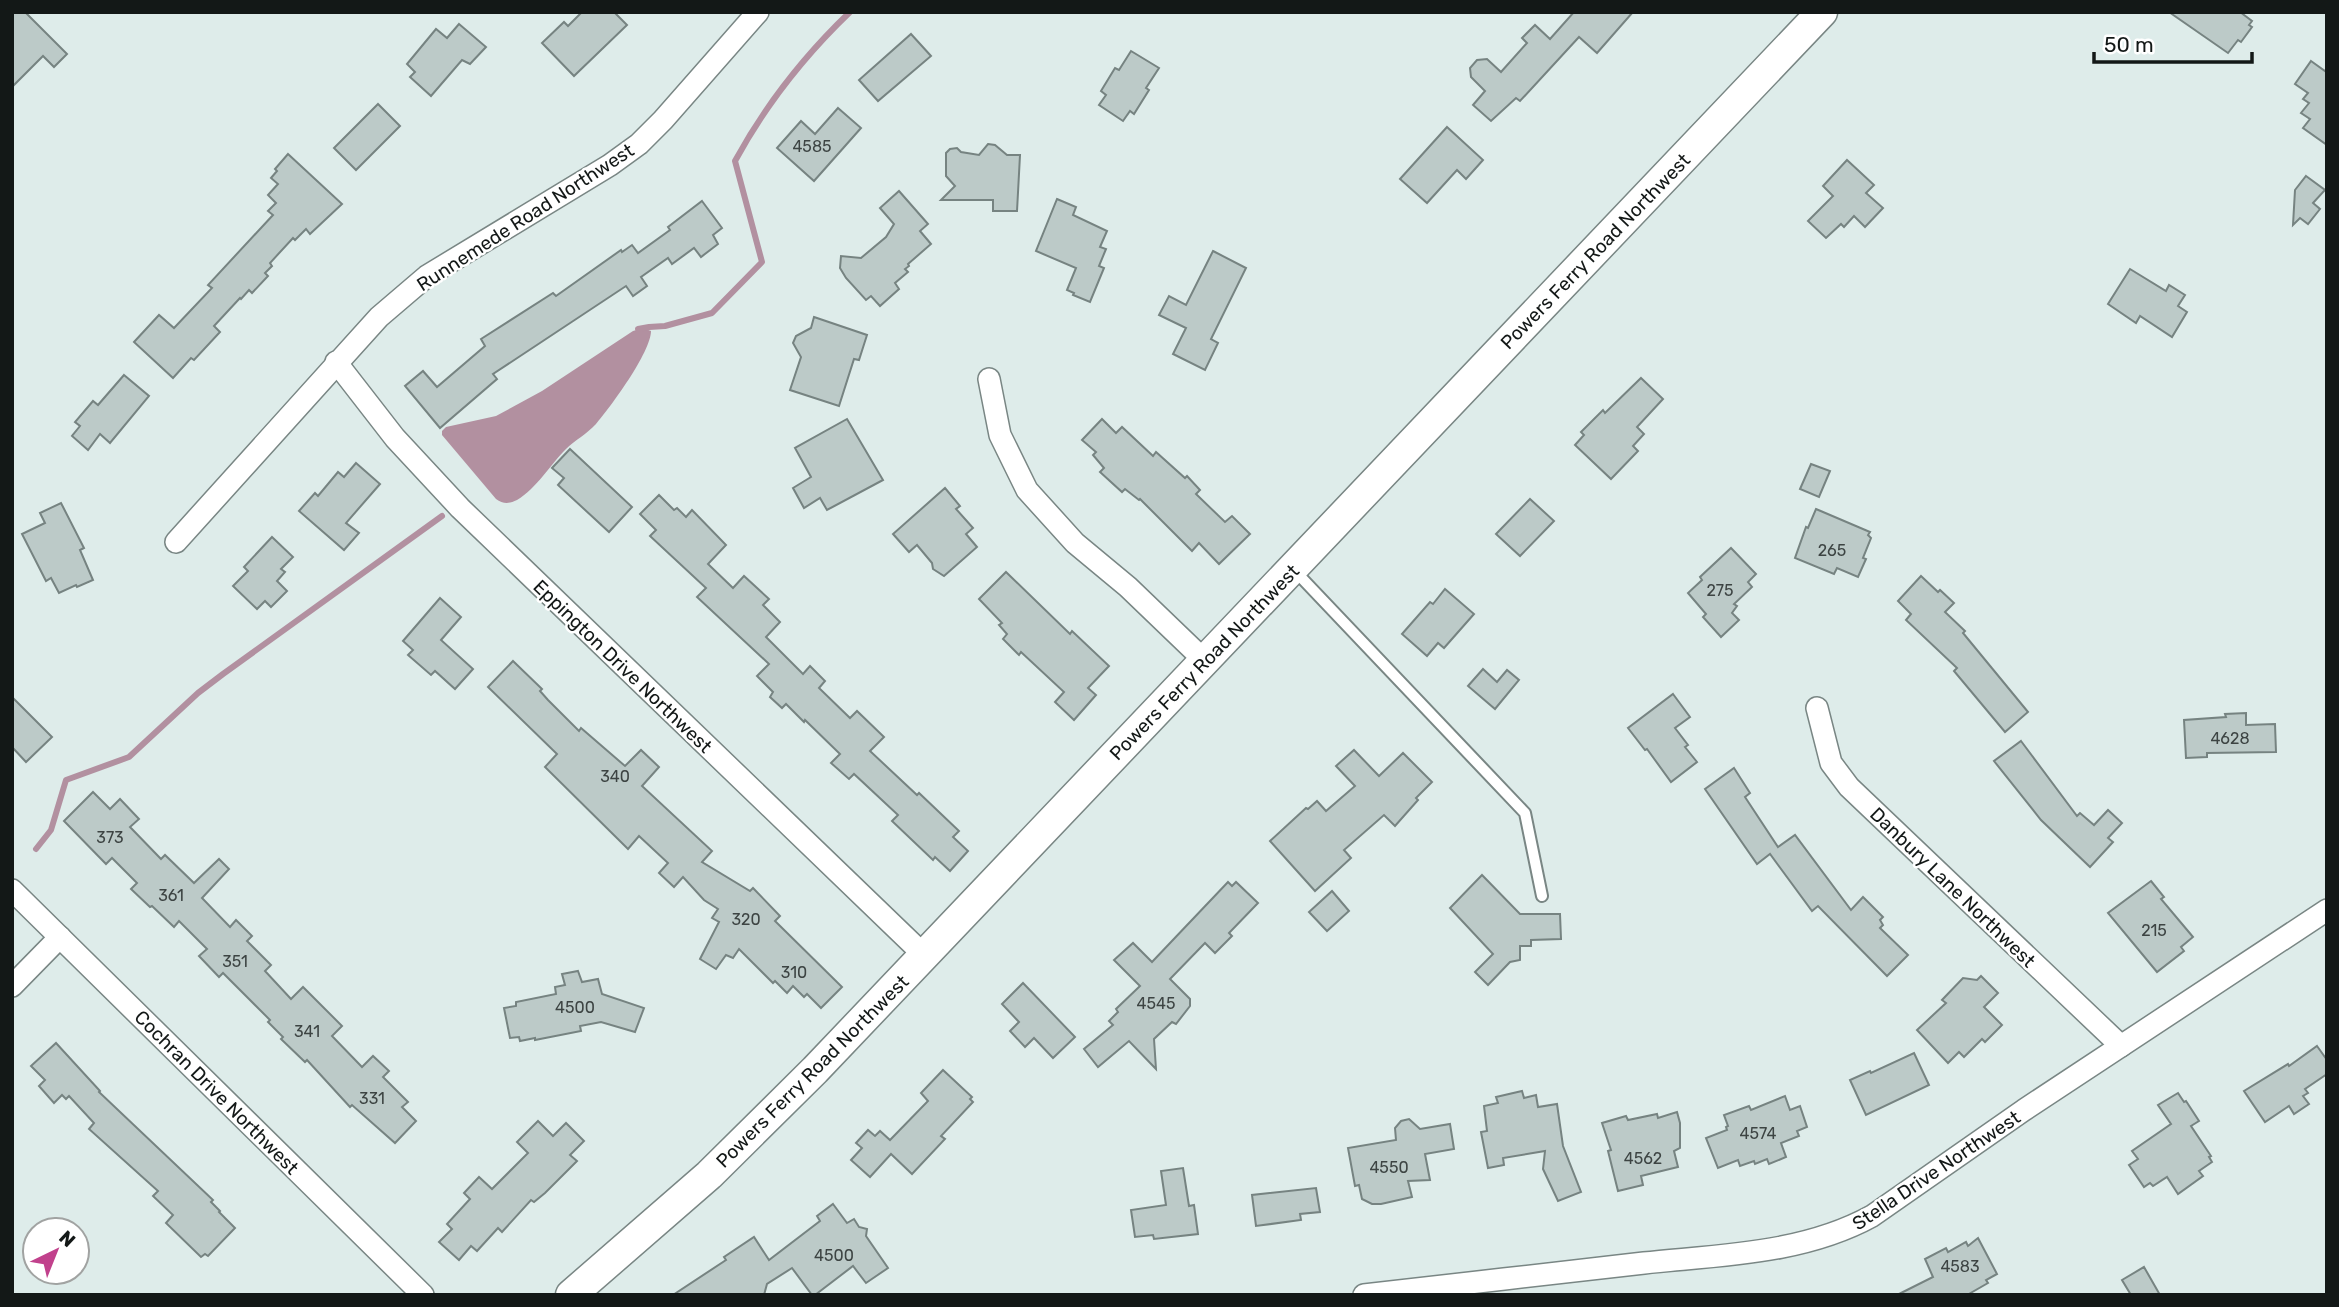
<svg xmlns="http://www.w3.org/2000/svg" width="2339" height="1307" viewBox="0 0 2339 1307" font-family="Rubik,sans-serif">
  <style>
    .water { fill: #b290a0 }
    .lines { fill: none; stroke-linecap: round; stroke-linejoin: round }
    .stream { stroke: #b290a0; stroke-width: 6 }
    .building { fill: #bccac8; stroke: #768381; stroke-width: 2 }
    .lane-casing { stroke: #798684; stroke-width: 14 }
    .street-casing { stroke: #798684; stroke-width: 24 }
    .secondary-casing { stroke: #798684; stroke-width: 33 }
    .lane { stroke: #fff; stroke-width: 10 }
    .street { stroke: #fff; stroke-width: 21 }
    .secondary { stroke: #fff; stroke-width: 30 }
    .labels { text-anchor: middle; stroke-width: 5; stroke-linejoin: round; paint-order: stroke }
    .number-label { font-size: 16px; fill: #3d4443 }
    .street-label { font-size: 19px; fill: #131817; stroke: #fff }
  </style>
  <rect width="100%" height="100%" fill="#deecea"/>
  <!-- water -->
  <path class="water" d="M643 328 651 331C651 352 610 408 596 424 587 434 575 440 566 449 550 465 537 488 517 500 509 504 503 504 496 499L442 435V431L446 427 496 416 542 391 633 331Z"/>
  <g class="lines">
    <!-- stream -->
    <g class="stream">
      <path d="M638 329 649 327 665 326 712 313 762 262 735 161C766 104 803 57 850 12"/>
      <polyline points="36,849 51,830 66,780 129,757 198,693 223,674 442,516"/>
    </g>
  </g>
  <!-- building -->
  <g class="building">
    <polygon points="12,12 25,12 67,54 54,67 43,56 12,87"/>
    <polygon points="582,12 614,12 627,25 574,76 542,43 564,22 568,26"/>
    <polygon points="1574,12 1633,12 1597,53 1579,37 1520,101 1516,98 1491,121 1473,105 1485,91 1471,77 1470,68 1477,60 1487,59 1501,72 1527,43 1522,38 1535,25 1550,39"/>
    <polygon points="2169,12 2240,12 2252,21 2249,25 2252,27 2241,42 2238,40 2228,53"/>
    <polygon points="459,24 486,47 470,64 462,60 431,96 410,77 415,72 407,64 436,29 447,38"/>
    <polygon points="911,34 931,56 878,101 859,80"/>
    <polygon points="1131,51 1159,68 1146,88 1149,90 1134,114 1130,111 1123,121 1099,105 1106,95 1101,91 1115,68 1119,70"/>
    <polygon points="2311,61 2325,71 2327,68 2327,145 2303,128 2310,119 2301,113 2309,103 2303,99 2308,93 2295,84"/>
    <polygon points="378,104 400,126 356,170 334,148"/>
    <polygon points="838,108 861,128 814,181 777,148 801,121 815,134"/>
    <polygon points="1447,127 1483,160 1466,179 1457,170 1427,203 1400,179"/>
    <polygon points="988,144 995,145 1007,155 1020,155 1017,211 993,211 993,200 941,200 955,186 946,176 946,153 950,149 957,148 961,152 979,155"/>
    <polygon points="288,154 342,204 310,234 306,229 295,240 293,238 270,263 272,266 265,273 268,276 252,293 249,290 241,299 240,298 214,326 220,332 194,360 191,358 173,378 134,342 159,315 174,328 212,288 208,285 273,215 268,211 276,203 268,195 278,184 271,178 277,171 275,169"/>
    <polygon points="1847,160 1874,185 1866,193 1883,208 1865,227 1854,216 1844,227 1841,224 1826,238 1808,221 1833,196 1823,186"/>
    <polygon points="2306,176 2325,190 2313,203 2320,209 2308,224 2300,218 2293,225 2295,190"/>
    <polygon points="899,191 928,224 920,231 931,244 908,264 909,266 905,269 908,272 895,283 899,289 880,306 871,296 866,300 846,278 840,268 841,256 861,258 886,237 894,224 880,208"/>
    <polygon points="1057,199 1076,207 1073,215 1107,231 1100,247 1106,249 1099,266 1104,268 1090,302 1073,295 1074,293 1067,290 1076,268 1036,251"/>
    <polygon points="702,201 722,228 713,235 718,244 701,257 694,248 672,264 668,258 641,277 647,286 633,296 626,286 493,374 497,379 440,428 405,386 423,371 437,387 485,346 481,339 553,293 556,296 621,250 622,252 632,245 638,253 670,230 668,227"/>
    <polygon points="1213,251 1246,268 1211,339 1218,343 1205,370 1173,354 1186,328 1159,315 1169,296 1186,305"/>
    <polygon points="2130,269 2166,291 2169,285 2185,295 2178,306 2187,312 2172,337 2140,316 2136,323 2108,304"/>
    <polygon points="814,317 867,335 859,360 854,359 839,406 790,390 801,357 793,343 796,336 811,328"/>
    <polygon points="124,375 149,396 110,443 100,434 88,450 72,436 80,426 75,422 93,401 98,405"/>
    <polygon points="1641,378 1663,399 1637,427 1644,434 1633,446 1638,451 1611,479 1575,445 1584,435 1581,432 1603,410 1605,413"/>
    <polygon points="847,419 883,480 827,510 820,498 804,508 793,488 811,477 795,448"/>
    <polygon points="1102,419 1116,433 1122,427 1153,456 1156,452 1185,478 1187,476 1200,490 1196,494 1225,522 1232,516 1250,534 1219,564 1199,543 1192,551 1140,499 1139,500 1125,489 1122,492 1100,472 1104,468 1093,455 1096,452 1082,440"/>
    <polygon points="570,449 632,507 609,532 558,485 564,478 552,468"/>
    <polygon points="356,463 380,484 346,523 359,533 344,550 299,511 315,493 318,496 338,472 344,477"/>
    <polygon points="1811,464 1830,471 1819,497 1800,489"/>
    <polygon points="945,488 960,506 956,509 973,528 966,534 977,547 944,576 933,569 932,563 917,545 909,552 893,534"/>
    <polygon points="659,495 674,510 677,508 686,517 692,510 726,545 708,564 733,588 744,576 769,599 763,605 780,622 766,637 803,674 810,666 825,681 819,688 850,718 857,711 884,737 870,751 917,795 919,793 959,831 953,837 968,851 950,871 935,857 933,860 892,821 898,815 854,774 849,779 831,763 840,754 805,720 804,722 786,704 782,708 770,697 773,692 757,676 769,664 697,597 706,588 650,536 656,530 640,514"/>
    <polygon points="1530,499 1554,521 1520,556 1496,534"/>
    <polygon points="61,503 84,548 80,550 93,580 77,587 76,585 59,593 51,578 46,581 22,534 45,523 40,513"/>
    <polygon points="1816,509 1870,532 1868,535 1871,538 1863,558 1866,559 1858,577 1837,568 1834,574 1795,558 1806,527 1808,528"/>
    <polygon points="272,537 293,557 281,569 285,572 277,581 287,591 271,607 265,601 257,609 233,586 248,571 244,567"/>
    <polygon points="1731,548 1756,574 1748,582 1752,587 1734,604 1737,606 1732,613 1739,620 1721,637 1703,617 1706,614 1688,593 1702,580 1700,577"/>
    <polygon points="1006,572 1070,634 1072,631 1109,666 1088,688 1096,695 1074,720 1055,702 1064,692 1021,652 1019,655 1003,639 1007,634 999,625 1002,623 979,599"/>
    <polygon points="1921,576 1938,592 1940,590 1954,603 1945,612 1965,631 1963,633 2028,712 2005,732 1954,671 1957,668 1906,620 1911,614 1898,601"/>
    <polygon points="1445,589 1474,614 1444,648 1438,643 1427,656 1402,634 1430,602 1433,604"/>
    <polygon points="440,598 461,617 441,640 473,669 455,689 435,671 431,675 408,655 413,650 403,641"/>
    <polygon points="513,661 542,689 540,691 548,700 579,731 581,728 625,766 641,750 659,767 642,786 712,851 702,862 750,891 753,888 780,916 775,921 842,987 821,1008 807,994 804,997 793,986 787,993 775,981 773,983 739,949 733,958 726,955 716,969 700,959 719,922 712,918 718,909 704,900 683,877 674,887 659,873 668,863 639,836 628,849 545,767 557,754 488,687"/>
    <polygon points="1483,669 1497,682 1507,670 1519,680 1495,709 1468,686"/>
    <polygon points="1673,694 1690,717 1675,728 1688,745 1685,747 1697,762 1671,782 1647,749 1645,750 1628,728"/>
    <polygon points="12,697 52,737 26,762 12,747"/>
    <polygon points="2246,713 2246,725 2275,724 2276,752 2207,753 2207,757 2186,758 2184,720 2226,717 2225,714"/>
    <polygon points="2021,741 2077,816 2080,813 2094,825 2108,810 2122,823 2108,838 2113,842 2090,867 2041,820 1994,761"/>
    <polygon points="1354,750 1379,776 1403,753 1432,782 1416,798 1418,800 1395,826 1384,815 1344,850 1351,858 1315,891 1270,841 1306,808 1308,809 1317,801 1326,811 1355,786 1336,766"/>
    <polygon points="1734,768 1750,793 1745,797 1778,847 1795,835 1851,910 1863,897 1883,917 1880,920 1883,925 1880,928 1908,955 1887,976 1818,906 1812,911 1770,854 1757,864 1705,789"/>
    <polygon points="93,792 110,809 120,799 139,819 130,827 161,859 165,855 194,883 219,859 229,869 202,898 230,927 236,920 252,936 247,941 271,965 265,971 291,999 303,987 342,1026 332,1036 362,1067 373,1056 389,1071 383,1077 408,1102 402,1107 416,1121 395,1143 352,1105 350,1107 307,1060 305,1062 281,1039 283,1037 268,1022 270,1020 223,973 219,977 199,956 207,949 179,921 174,927 152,906 150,907 131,889 137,883 112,858 106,864 64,821"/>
    <polygon points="1482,875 1520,914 1560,914 1561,939 1531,940 1531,946 1520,946 1520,960 1510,962 1488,985 1475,972 1493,954 1450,908"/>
    <polygon points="2151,881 2164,897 2161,899 2193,937 2181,947 2184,951 2157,972 2108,913"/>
    <polygon points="1228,882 1232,886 1236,882 1258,903 1229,933 1232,936 1215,953 1205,943 1170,979 1190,999 1190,1006 1176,1024 1172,1022 1154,1039 1156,1069 1129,1041 1098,1067 1084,1049 1113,1025 1109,1021 1118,1012 1116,1009 1140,986 1114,960 1133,943 1152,962"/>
    <polygon points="1332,891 1349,911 1327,931 1309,912"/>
    <polygon points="578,971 582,982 598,979 602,994 644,1008 635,1032 601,1022 580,1026 581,1031 535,1040 535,1038 520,1041 519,1037 510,1038 504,1008 516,1006 516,1002 556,994 555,987 565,985 562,974"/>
    <polygon points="1981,976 1998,993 1984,1007 2002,1025 1985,1042 1982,1039 1964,1057 1959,1052 1948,1063 1917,1030 1946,1003 1942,1000 1963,978 1977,980"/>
    <polygon points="1023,983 1075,1037 1053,1058 1034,1038 1025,1047 1010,1031 1019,1022 1002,1004"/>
    <polygon points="56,1043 100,1091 99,1092 213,1200 211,1202 220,1211 219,1212 235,1228 208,1256 205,1254 201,1257 166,1223 173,1215 153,1196 158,1191 89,1129 94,1123 69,1096 66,1099 62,1095 54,1103 39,1086 45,1080 31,1066"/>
    <polygon points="2317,1046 2327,1060 2327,1074 2305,1089 2308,1093 2303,1096 2309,1104 2294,1114 2289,1106 2265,1122 2244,1091 2288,1064 2289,1066"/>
    <polygon points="1914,1053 1929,1085 1866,1115 1850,1080 1870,1071 1871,1073"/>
    <polygon points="943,1070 972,1097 970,1099 973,1102 941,1136 945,1139 912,1174 891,1154 870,1177 851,1160 862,1148 856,1143 868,1130 875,1136 880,1131 890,1140 928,1101 921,1093"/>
    <polygon points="1522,1091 1524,1098 1536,1095 1538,1107 1557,1104 1563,1146 1581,1192 1558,1201 1543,1169 1545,1151 1503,1158 1504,1165 1488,1168 1481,1132 1487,1131 1484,1106 1498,1103 1496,1097"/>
    <polygon points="2178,1093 2184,1102 2186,1101 2199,1121 2191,1126 2211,1156 2209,1157 2212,1162 2199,1171 2203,1176 2178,1194 2167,1177 2153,1186 2150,1183 2144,1187 2129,1165 2138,1159 2132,1151 2171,1124 2158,1105"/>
    <polygon points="1785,1096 1790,1110 1800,1106 1807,1127 1797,1131 1799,1136 1781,1143 1786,1157 1769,1164 1767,1159 1755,1164 1754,1161 1740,1166 1738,1160 1718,1168 1706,1138 1727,1130 1726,1127 1728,1126 1724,1115 1749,1106 1751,1110"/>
    <polygon points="1677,1112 1680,1123 1680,1148 1674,1151 1678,1167 1641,1176 1643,1185 1618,1191 1608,1151 1611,1150 1602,1123 1626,1116 1628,1120 1657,1114 1658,1118"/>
    <polygon points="1409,1119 1420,1129 1450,1124 1454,1149 1425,1154 1430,1180 1408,1181 1412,1197 1381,1204 1372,1204 1362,1199 1359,1185 1355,1186 1348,1148 1396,1140 1395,1128 1401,1121"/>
    <polygon points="538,1121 553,1136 566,1123 584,1141 570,1155 577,1161 545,1193 534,1202 531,1200 502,1232 498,1228 477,1251 471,1246 459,1260 439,1242 452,1229 447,1224 470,1199 464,1193 479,1177 492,1189 528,1153 517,1142"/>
    <polygon points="1183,1168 1189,1206 1194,1205 1198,1234 1154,1239 1153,1235 1135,1237 1131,1210 1166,1205 1161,1171"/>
    <polygon points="1316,1188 1320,1212 1300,1214 1301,1220 1256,1226 1252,1195"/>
    <polygon points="833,1204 847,1223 854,1219 859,1227 867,1229 866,1236 888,1268 866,1283 853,1266 815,1295 812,1295 792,1268 767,1284 764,1295 673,1295 726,1260 724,1257 754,1237 769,1260 820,1221 817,1216"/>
    <polygon points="1978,1238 1997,1274 1986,1280 1988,1283 1967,1295 1897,1295 1933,1277 1925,1259 1946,1248 1948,1252 1966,1242 1968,1246"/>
    <polygon points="2144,1267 2160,1295 2131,1295 2122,1280"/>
  </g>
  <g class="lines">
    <defs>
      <polyline id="lane" points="1295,571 1525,813 1542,896"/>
      <g id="street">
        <polyline points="336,362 395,438 460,508 925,956"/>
        <polyline points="989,379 1000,435 1027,490 1075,543 1128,587 1205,661"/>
        <polyline points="176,542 379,317 427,276 610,165 639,144 663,120 758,12"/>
        <polyline points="1817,708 1831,763 1849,787 2121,1046"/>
        <polyline points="12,890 423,1295"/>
        <polyline points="12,986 60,937"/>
        <path d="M1364 1295C1457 1284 1551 1274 1644 1263 1720 1255 1803 1254 1872 1216L2024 1110 2327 910"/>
      </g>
      <polyline id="secondary" points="571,1295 709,1175 815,1070 1822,12"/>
    </defs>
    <!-- lane casing -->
    <use href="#lane" class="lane-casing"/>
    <!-- street casing -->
    <use href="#street" class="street-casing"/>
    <!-- secondary casing -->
    <use href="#secondary" class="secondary-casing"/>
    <!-- lane -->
    <use href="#lane" class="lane"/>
    <!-- street -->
    <use href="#street" class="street"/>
    <!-- secondary -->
    <use href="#secondary" class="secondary"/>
  </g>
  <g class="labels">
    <!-- number labels -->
    <g class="number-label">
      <text x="812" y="152">4585</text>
      <text x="1832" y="556">265</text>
      <text x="1720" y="596">275</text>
      <text x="2230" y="744">4628</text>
      <text x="615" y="782">340</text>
      <text x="110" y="843">373</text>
      <text x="171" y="901">361</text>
      <text x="746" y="925">320</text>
      <text x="2154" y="936">215</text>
      <text x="235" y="967">351</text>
      <text x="794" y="978">310</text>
      <text x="1156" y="1009">4545</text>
      <text x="575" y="1013">4500</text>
      <text x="307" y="1037">341</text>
      <text x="372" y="1104">331</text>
      <text x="1758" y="1139">4574</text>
      <text x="1643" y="1164">4562</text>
      <text x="1389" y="1173">4550</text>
      <text x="834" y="1261">4500</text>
      <text x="1960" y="1272">4583</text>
    </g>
    <!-- street labels -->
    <g class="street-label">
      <text transform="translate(525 217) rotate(-33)" y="7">Runnemede Road Northwest</text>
      <text transform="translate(1595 251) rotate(-46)" y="7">Powers Ferry Road Northwest</text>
      <text transform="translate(1204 662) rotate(-46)" y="7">Powers Ferry Road Northwest</text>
      <text transform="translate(623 666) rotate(44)" y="7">Eppington Drive Northwest</text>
      <text transform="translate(1953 887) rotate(44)" y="7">Danbury Lane Northwest</text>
      <text transform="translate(812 1071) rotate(-45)" y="7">Powers Ferry Road Northwest</text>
      <text transform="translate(217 1092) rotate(45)" y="7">Cochran Drive Northwest</text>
      <text transform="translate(1936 1170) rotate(-34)" y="7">Stella Drive Northwest</text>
    </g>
  </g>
  <!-- border -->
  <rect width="2339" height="1307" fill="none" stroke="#131817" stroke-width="28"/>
  <!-- north arrow -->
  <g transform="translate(56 1251) rotate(43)"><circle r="33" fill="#ffffff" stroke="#a1a3a2" stroke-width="2"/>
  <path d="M0-5L12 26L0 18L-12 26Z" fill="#c1418c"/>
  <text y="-10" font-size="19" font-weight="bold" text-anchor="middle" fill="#131817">N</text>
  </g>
  <!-- scale -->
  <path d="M2094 52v10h158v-10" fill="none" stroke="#131817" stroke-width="3.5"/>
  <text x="2104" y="52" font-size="21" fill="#131817" stroke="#ffffff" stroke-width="5" paint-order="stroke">50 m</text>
</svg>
